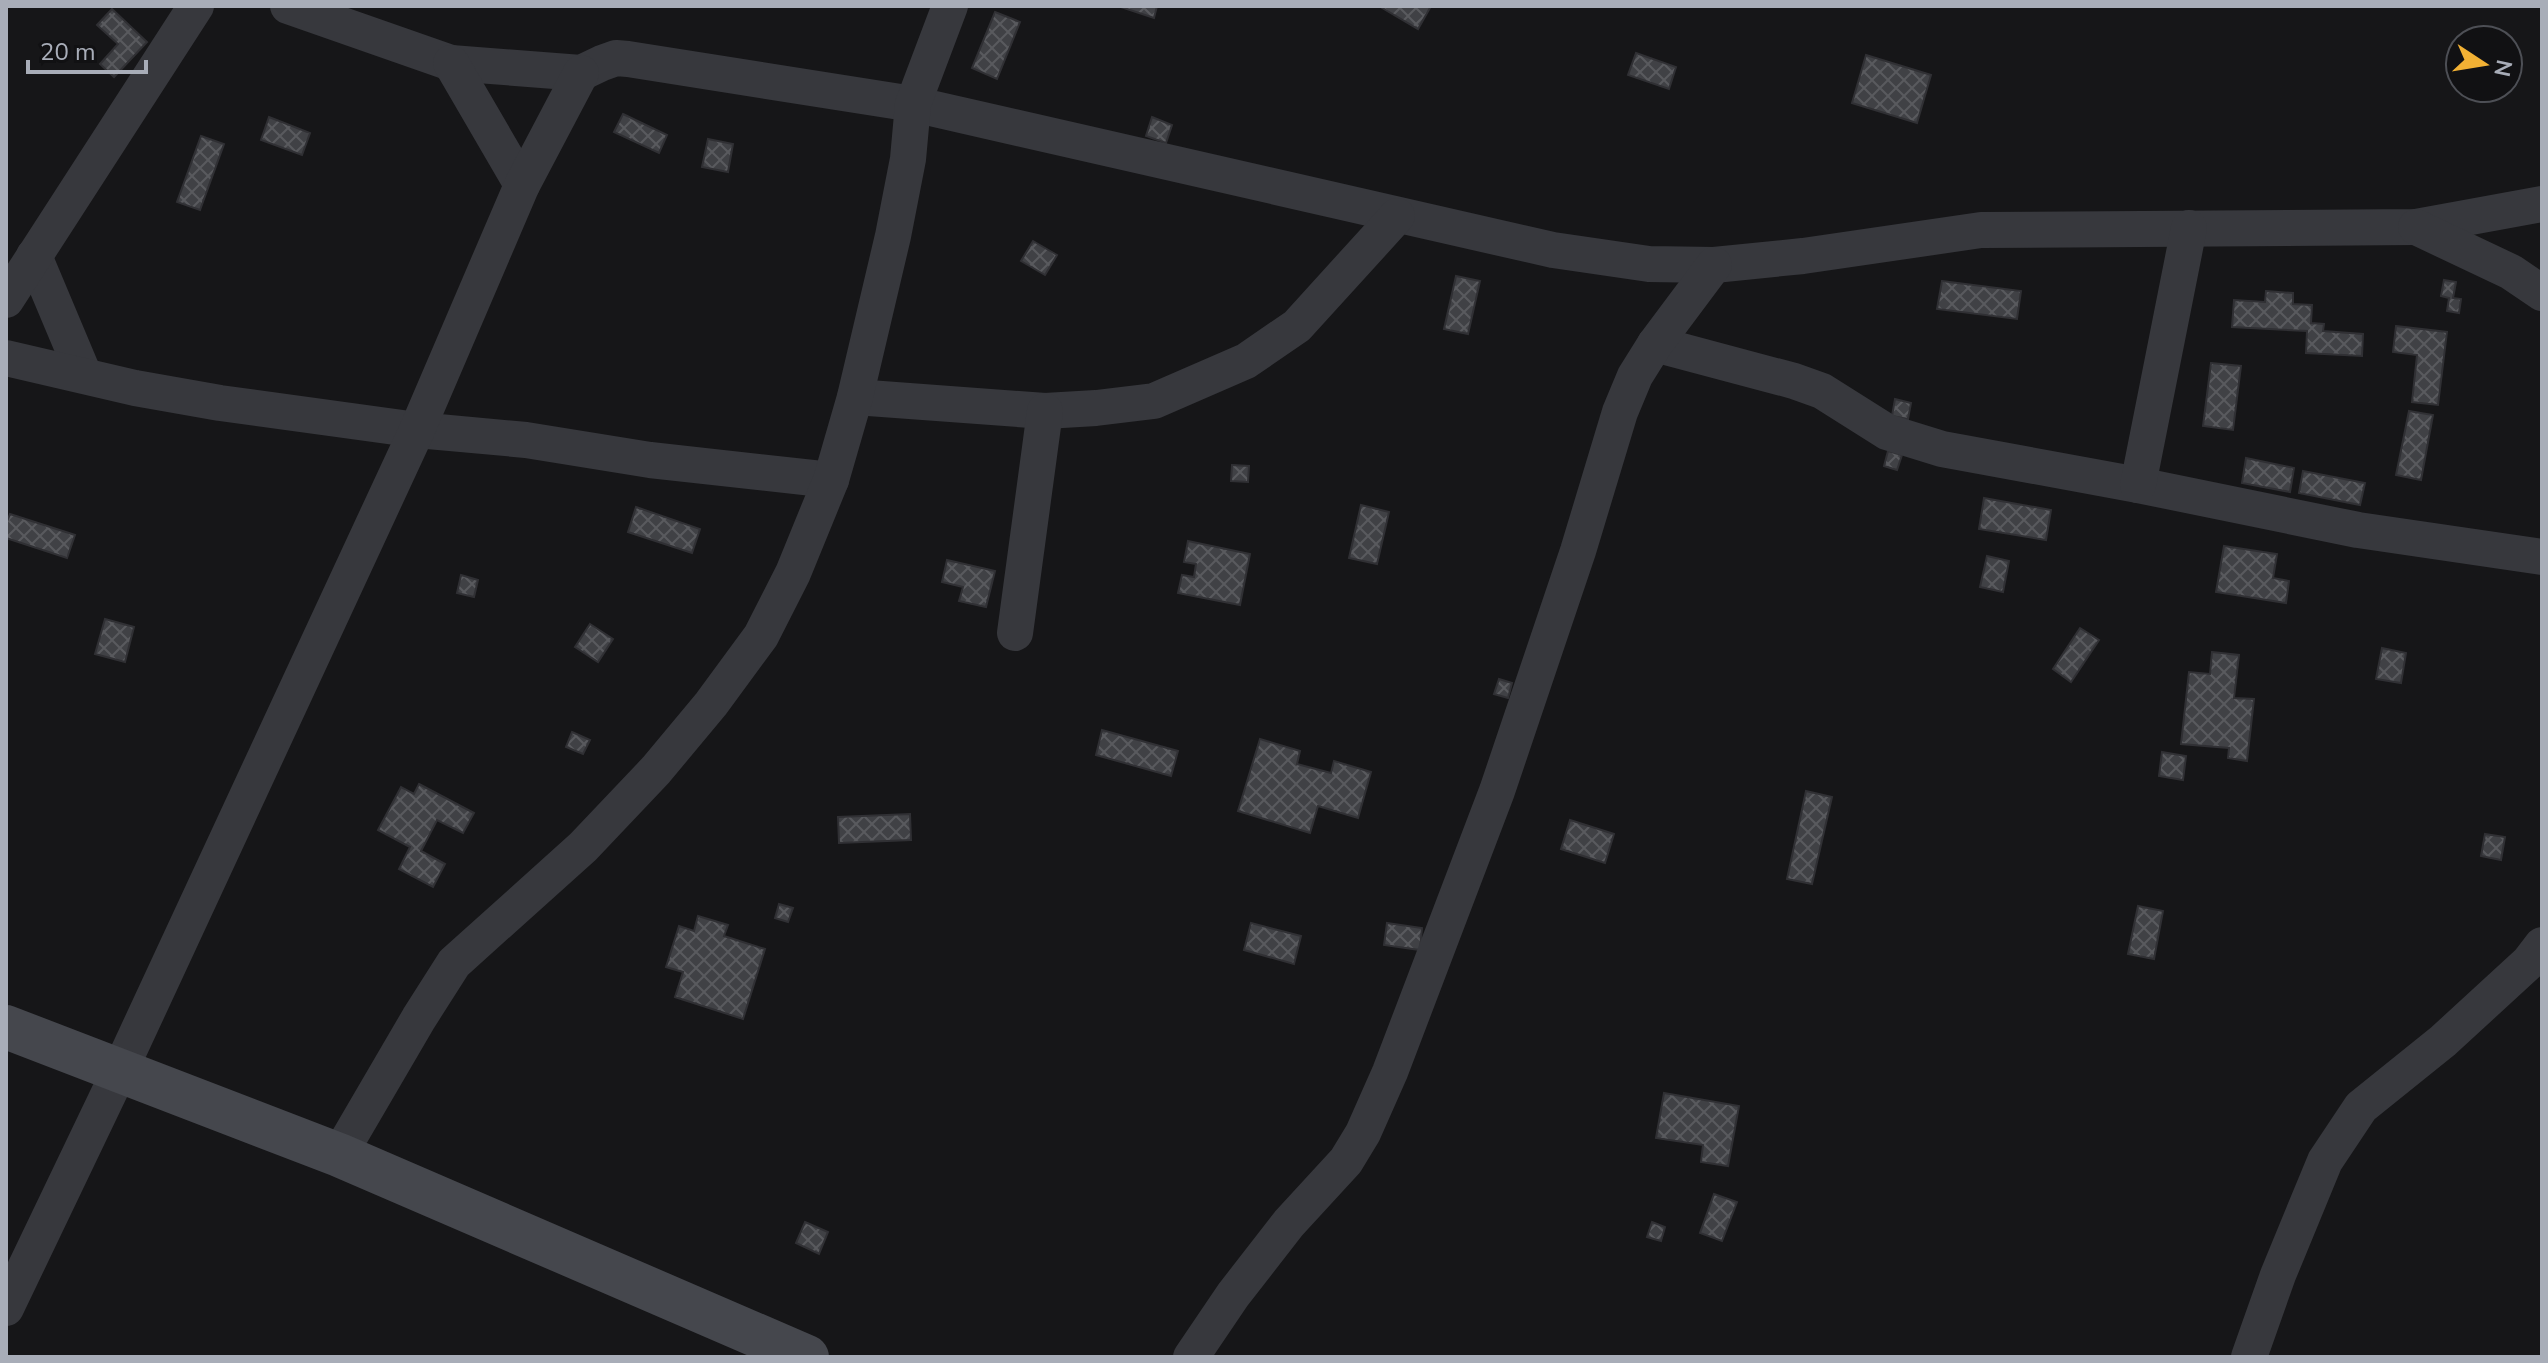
<svg xmlns="http://www.w3.org/2000/svg" width="2548" height="1363" viewBox="0 0 2548 1363" font-family="'Nunito Sans',sans-serif">
  <style>
    .building { fill: url(#building-cross-hatch); stroke: #303034; stroke-width: 2 }
    .lines { fill: none; stroke-linecap: round; stroke-linejoin: round }
    .street { stroke: #37383d; stroke-width: 36 }
    .secondary { stroke: #45474d; stroke-width: 44 }
  </style>
  <defs>
    <pattern id="building-cross-hatch" width="8" height="8" patternUnits="userSpaceOnUse" patternTransform="scale(2)"><rect width="8" height="8" fill="#404145"/><path d="M0 0l8 8M0 8l8-8" fill="none" stroke="#595a5e"/></pattern>
  </defs>
  <rect width="100%" height="100%" fill="#161618"/>
  <!-- building -->
  <g class="building">
    <polygon points="1118,6 1157,6 1154,18"/>
    <polygon points="1379,6 1431,6 1418,29"/>
    <polygon points="112,9 147,42 114,77 100,64 118,44 97,25"/>
    <polygon points="995,12 1020,22 997,79 972,68"/>
    <polygon points="1636,53 1676,67 1669,89 1628,75"/>
    <polygon points="1866,55 1931,75 1917,123 1852,103"/>
    <polygon points="623,114 667,135 659,153 614,132"/>
    <polygon points="269,117 310,133 302,155 261,140"/>
    <polygon points="1152,117 1172,125 1166,143 1146,136"/>
    <polygon points="201,136 224,144 200,210 177,202"/>
    <polygon points="708,139 733,144 728,172 702,167"/>
    <polygon points="1033,241 1057,255 1045,275 1021,261"/>
    <polygon points="1456,276 1480,281 1468,334 1444,329"/>
    <polygon points="2444,280 2456,282 2453,298 2461,299 2459,313 2447,311 2449,298 2441,296"/>
    <polygon points="1942,281 2021,291 2017,319 1937,309"/>
    <polygon points="2266,291 2293,293 2293,304 2312,305 2311,323 2324,324 2323,331 2363,334 2362,356 2306,353 2307,331 2232,327 2234,300 2265,302"/>
    <polygon points="2396,326 2447,332 2438,405 2412,402 2417,355 2393,352"/>
    <polygon points="2211,363 2241,366 2233,430 2203,426"/>
    <polygon points="1895,399 1911,403 1908,419 1892,416"/>
    <polygon points="2409,411 2433,415 2421,480 2396,475"/>
    <polygon points="1888,451 1902,455 1897,470 1884,466"/>
    <polygon points="2246,458 2294,468 2290,492 2242,483"/>
    <polygon points="1232,465 1249,466 1248,482 1231,481"/>
    <polygon points="2303,471 2365,483 2360,505 2299,493"/>
    <polygon points="1984,498 2051,510 2046,540 1979,529"/>
    <polygon points="1361,505 1389,512 1377,564 1349,558"/>
    <polygon points="636,507 700,529 692,553 628,532"/>
    <polygon points="10,514 75,535 67,558 6,538 6,524"/>
    <polygon points="1188,541 1250,554 1240,605 1178,593 1182,575 1194,577 1196,564 1184,562"/>
    <polygon points="2224,546 2277,554 2273,578 2289,581 2286,603 2216,592"/>
    <polygon points="1987,556 2009,561 2003,592 1980,587"/>
    <polygon points="947,560 995,571 986,607 959,601 963,587 942,582"/>
    <polygon points="461,575 478,580 474,597 457,593"/>
    <polygon points="105,619 134,627 125,662 95,654"/>
    <polygon points="590,624 613,639 598,662 575,647"/>
    <polygon points="2080,628 2099,640 2071,682 2053,669"/>
    <polygon points="2382,648 2406,653 2401,683 2376,679"/>
    <polygon points="2212,652 2239,655 2234,698 2254,699 2247,761 2228,758 2229,748 2181,744 2189,672 2210,674"/>
    <polygon points="1499,679 1512,683 1508,698 1494,694"/>
    <polygon points="1102,730 1178,751 1171,776 1096,755"/>
    <polygon points="572,732 590,740 583,754 566,747"/>
    <polygon points="1260,739 1300,751 1297,764 1331,773 1334,761 1371,772 1358,818 1318,806 1310,833 1238,811"/>
    <polygon points="2162,752 2186,756 2183,780 2159,776"/>
    <polygon points="419,784 474,813 463,833 437,820 421,851 445,864 433,887 399,869 410,847 378,830 401,787 414,794"/>
    <polygon points="1806,791 1832,797 1812,884 1787,879"/>
    <polygon points="910,814 911,840 839,843 838,817"/>
    <polygon points="1570,820 1614,834 1605,863 1561,849"/>
    <polygon points="2485,834 2505,837 2501,860 2481,856"/>
    <polygon points="779,904 793,908 788,922 775,918"/>
    <polygon points="2138,906 2163,911 2154,959 2128,954"/>
    <polygon points="698,916 728,925 724,936 765,949 743,1019 675,997 683,972 666,967 679,926 694,931"/>
    <polygon points="1251,923 1301,936 1294,964 1244,950"/>
    <polygon points="1387,923 1422,928 1420,950 1384,945"/>
    <polygon points="1664,1093 1739,1106 1728,1166 1701,1162 1703,1145 1656,1138"/>
    <polygon points="1714,1194 1737,1202 1722,1241 1700,1233"/>
    <polygon points="805,1222 828,1232 819,1254 796,1243"/>
    <polygon points="1652,1222 1665,1227 1661,1241 1647,1237"/>
  </g>
  <g class="lines">
    <!-- street -->
    <g class="street">
      <polyline points="288,6 451,63 581,73 602,63 616,58 628,59 913,104 1553,250 1649,264 1714,265 1803,256 1981,230 2416,227 2542,204"/>
      <polyline points="451,63 522,185"/>
      <polyline points="2416,227 2511,272 2542,293"/>
      <polyline points="34,256 84,375"/>
      <polyline points="6,300 196,6"/>
      <polyline points="1655,344 1794,381 1822,391 1887,432 1942,449 2138,485 2358,530 2542,557"/>
      <polyline points="6,358 135,388 220,403 417,430 526,440 650,460 831,480"/>
      <polyline points="855,397 1045,411 1096,408 1154,401 1246,361 1297,326 1397,216"/>
      <polyline points="2138,485 2189,228"/>
      <polyline points="1015,633 1045,411"/>
      <polyline points="339,1155 419,1018 454,963 583,847 656,770 711,704 761,636 793,573 831,480 855,397 893,236 908,159 913,104 950,6"/>
      <polyline points="6,1308 120,1070 417,430 522,185 581,73"/>
      <polyline points="1191,1357 1233,1295 1289,1223 1346,1161 1363,1133 1390,1072 1497,791 1578,551 1620,412 1635,376 1655,344 1714,265"/>
      <polyline points="2249,1357 2278,1275 2325,1161 2361,1107 2443,1041 2529,962 2542,945"/>
    </g>
    <!-- secondary -->
    <polyline class="secondary" points="6,1027 339,1155 807,1357"/>
  </g>
  <!-- border -->
  <rect width="2548" height="1363" fill="none" stroke="#a8adb8" stroke-width="16"/>
  <!-- north arrow -->
  <g transform="translate(2484 64) rotate(102)"><circle r="38" fill="#111113" stroke="#4d4f55" stroke-width="2"/>
  <path d="M0-6L14 30L0 20L-14 30Z" fill="#f2b134"/>
  <text y="-12" font-size="22" font-weight="bold" text-anchor="middle" fill="#a8adb8">N</text>
  </g>
  <!-- scale -->
  <path d="M28 60v12h118v-12" fill="none" stroke="#a8adb8" stroke-width="4"/>
  <text x="40" y="60" font-size="24" fill="#a8adb8" stroke="#111113" stroke-width="6" paint-order="stroke">20 m</text>
</svg>
